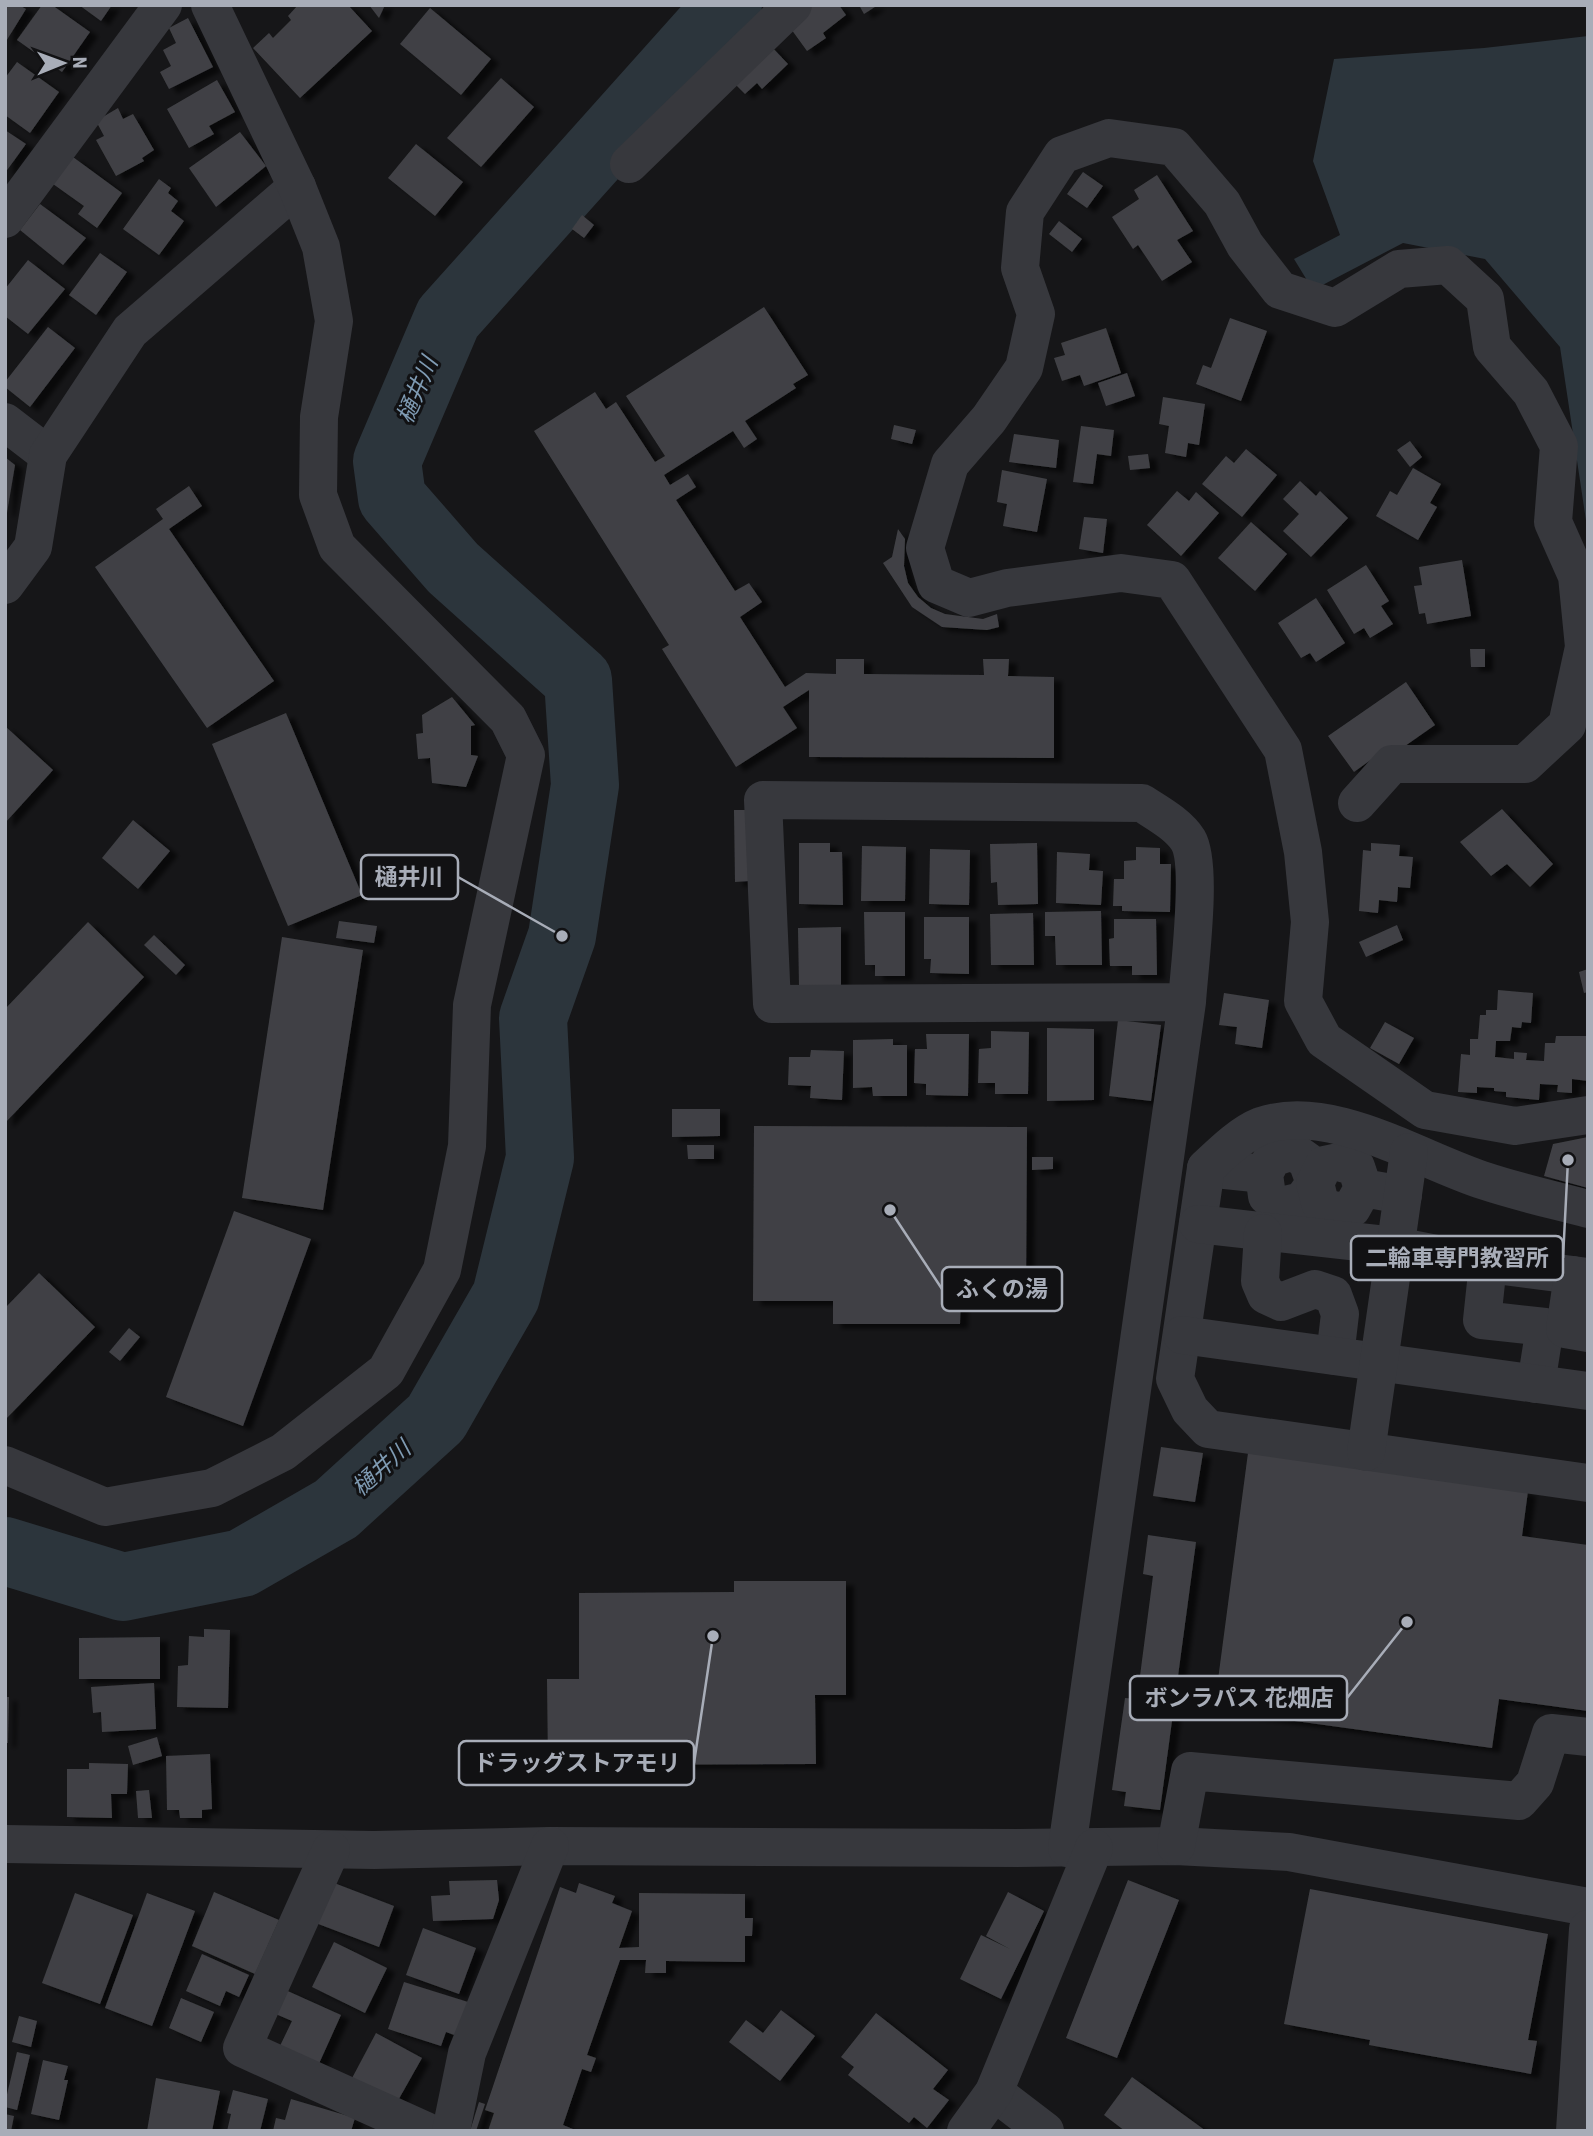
<svg xmlns="http://www.w3.org/2000/svg" width="1593" height="2136" viewBox="0 0 1593 2136" font-family="'Roboto Condensed','Noto Sans JP',sans-serif">
  <style>
    .water { fill: #2c353c }
    .lines { fill: none; stroke-linecap: round; stroke-linejoin: round }
    .river { stroke: #2c353c; stroke-width: 68 }
    .building { fill: #404145; filter: url(#shadow) }
    .minor { stroke: #37383d; stroke-width: 38 }
    .labels { text-anchor: middle; stroke-width: 6; stroke-linejoin: round; paint-order: stroke }
    .water-label { font-size: 23px; font-style: italic; fill: #7f9bb3; stroke: #111113 }
    .leader { fill: none; stroke: #a8adb8; stroke-width: 2.5 }
    .callout-dot { fill: #a8adb8; stroke: #111113; stroke-width: 2.5 }
    .callout { fill: #111113; stroke: #a8adb8; stroke-width: 2.5 }
    .callout-label { font-size: 23px; text-anchor: middle; font-weight: bold; fill: #a8adb8 }
  </style>
  <defs>
    <filter id="shadow"><feDropShadow dx="8" dy="4.5" stdDeviation="2" flood-color="#0009"/></filter>
  </defs>
  <rect width="100%" height="100%" fill="#161618"/>
  <!-- water -->
  <polygon class="water" points="1588,36 1588,534 1560,347 1485,259 1403,243 1313,290 1294,259 1340,235 1313,161 1334,59 1484,48"/>
  <g class="lines">
    <!-- river -->
    <polyline class="river" points="5,1551 123,1587 242,1563 336,1509 436,1418 506,1296 540,1158 533,1018 562,936 585,785 578,680 453,568 392,498 387,461 448,318 728,5"/>
  </g>
  <!-- building -->
  <g class="building">
    <polygon points="5,5 19,5 26,9 5,43"/>
    <polygon points="42,5 52,5 90,32 62,72 17,40"/>
    <polygon points="79,5 112,5 101,21"/>
    <polygon points="298,5 348,5 372,31 300,98 253,48 269,33 273,38 291,20 288,16"/>
    <polygon points="369,5 385,5 379,18"/>
    <polygon points="809,5 839,5 846,15 823,33 826,38 807,51 786,22"/>
    <polygon points="859,5 878,5 864,14"/>
    <polygon points="430,8 491,59 461,95 400,44"/>
    <polygon points="188,18 213,67 169,89 160,72 171,66 163,50 176,43 169,28"/>
    <polygon points="769,44 788,64 762,89 757,83 745,94 731,80"/>
    <polygon points="17,62 59,92 30,133 5,115 5,78"/>
    <polygon points="501,78 534,107 481,167 447,138"/>
    <polygon points="217,80 235,112 209,126 214,134 189,148 167,109"/>
    <polygon points="118,108 123,119 133,114 154,150 142,158 144,161 116,176 96,140 104,136 96,121"/>
    <polygon points="5,130 26,144 5,173"/>
    <polygon points="240,132 266,166 216,207 189,168"/>
    <polygon points="416,144 463,182 435,216 388,178"/>
    <polygon points="73,157 122,193 97,228 78,214 84,206 53,184"/>
    <polygon points="1083,172 1103,186 1087,208 1067,194"/>
    <polygon points="1157,175 1193,231 1177,240 1192,262 1162,281 1138,245 1133,249 1112,217 1139,199 1134,190"/>
    <polygon points="159,179 171,188 168,193 178,201 171,211 184,221 159,255 123,229"/>
    <polygon points="40,204 86,238 63,265 20,230"/>
    <polygon points="582,215 594,225 584,238 572,229"/>
    <polygon points="1059,221 1082,239 1072,252 1049,234"/>
    <polygon points="100,253 127,272 96,315 69,295"/>
    <polygon points="28,260 65,289 28,334 5,316 5,289"/>
    <polygon points="764,307 808,375 793,384 796,388 745,421 757,439 744,448 733,431 664,475 670,485 688,474 696,487 676,500 735,591 749,583 762,602 740,617 785,687 806,673 836,674 836,659 864,659 864,674 984,675 983,659 1009,659 1008,676 1054,677 1054,758 809,757 809,690 783,707 797,728 736,767 662,649 669,645 534,431 595,392 606,409 616,402 655,462 665,456 626,396"/>
    <polygon points="1230,318 1267,331 1241,401 1196,384 1203,365 1211,368"/>
    <polygon points="48,327 75,348 30,407 5,387 5,382"/>
    <polygon points="1106,328 1121,373 1084,386 1080,375 1062,381 1054,358 1065,355 1061,343"/>
    <polygon points="1127,373 1135,396 1106,406 1098,383"/>
    <polygon points="1163,397 1205,404 1199,445 1188,443 1186,457 1165,453 1169,426 1159,424"/>
    <polygon points="894,425 916,430 912,444 891,439"/>
    <polygon points="1081,426 1114,430 1111,456 1097,454 1093,484 1073,482"/>
    <polygon points="1014,434 1059,440 1056,468 1009,462"/>
    <polygon points="1410,441 1422,457 1410,467 1397,450"/>
    <polygon points="1246,449 1277,475 1242,517 1202,484 1226,456 1234,463"/>
    <polygon points="1148,454 1150,468 1130,470 1128,456"/>
    <polygon points="5,457 15,465 7,513 5,512"/>
    <polygon points="1413,468 1441,484 1430,503 1437,507 1418,540 1376,516 1390,491 1397,495"/>
    <polygon points="1002,470 1047,479 1037,532 1003,526 1007,504 997,502"/>
    <polygon points="1300,481 1316,496 1320,491 1348,518 1311,557 1283,531 1299,514 1283,499"/>
    <polygon points="189,486 202,506 169,529 274,681 207,728 95,567 163,519 156,509"/>
    <polygon points="1177,491 1189,501 1196,492 1219,513 1181,556 1147,525"/>
    <polygon points="1084,517 1107,519 1103,553 1079,549"/>
    <polygon points="1251,522 1287,554 1255,591 1218,558"/>
    <polygon points="898,529 905,539 904,566 908,583 918,597 931,608 945,614 983,619 997,614 999,627 987,630 942,627 912,607 883,563 892,557"/>
    <polygon points="1462,560 1471,616 1427,624 1425,613 1419,614 1414,586 1422,585 1419,567"/>
    <polygon points="1366,565 1389,601 1381,606 1393,624 1370,638 1364,628 1354,634 1327,590"/>
    <polygon points="1316,598 1345,643 1316,662 1310,653 1301,658 1278,623"/>
    <polygon points="1470,649 1485,649 1485,667 1471,667"/>
    <polygon points="1406,682 1435,725 1395,753 1390,746 1354,772 1328,736"/>
    <polygon points="452,697 475,725 471,726 471,755 478,756 466,787 432,783 430,758 418,759 416,734 423,733 422,715"/>
    <polygon points="286,713 362,895 288,926 212,744"/>
    <polygon points="5,726 53,770 5,823"/>
    <polygon points="1502,809 1553,864 1530,887 1507,864 1491,876 1460,842"/>
    <polygon points="734,810 748,810 749,881 735,882"/>
    <polygon points="133,820 170,851 138,889 102,858"/>
    <polygon points="799,843 830,843 830,852 842,852 843,905 799,904"/>
    <polygon points="1037,843 1038,904 998,905 997,882 991,883 990,844"/>
    <polygon points="1371,843 1400,845 1399,856 1413,857 1410,888 1398,887 1397,902 1379,900 1378,913 1359,911 1363,850 1371,851"/>
    <polygon points="862,846 906,847 905,901 861,901"/>
    <polygon points="1136,847 1160,848 1160,864 1171,864 1170,912 1122,911 1122,906 1113,906 1114,879 1124,879 1124,861 1136,860"/>
    <polygon points="930,849 970,850 969,905 929,904"/>
    <polygon points="1057,852 1090,854 1089,870 1103,871 1101,905 1056,903"/>
    <polygon points="1101,911 1102,965 1056,965 1055,936 1045,936 1045,912"/>
    <polygon points="864,912 905,912 905,976 875,976 875,965 865,965"/>
    <polygon points="1033,913 1034,965 991,965 990,914"/>
    <polygon points="924,917 969,917 969,974 930,973 931,959 924,959"/>
    <polygon points="1114,919 1156,919 1157,975 1132,975 1132,966 1110,966 1109,939 1114,938"/>
    <polygon points="339,921 377,926 374,943 336,938"/>
    <polygon points="88,922 144,977 5,1123 5,1009"/>
    <polygon points="1397,925 1403,940 1366,957 1359,942"/>
    <polygon points="841,927 841,985 799,986 798,928"/>
    <polygon points="154,935 185,965 176,975 144,945"/>
    <polygon points="282,937 363,950 323,1210 242,1198"/>
    <polygon points="1588,969 1588,992 1584,993 1579,972"/>
    <polygon points="1498,990 1533,993 1531,1023 1522,1022 1521,1028 1512,1027 1510,1041 1496,1041 1495,1057 1514,1059 1514,1052 1527,1053 1526,1060 1544,1061 1545,1043 1555,1043 1556,1036 1588,1036 1588,1081 1572,1079 1572,1093 1557,1092 1558,1085 1540,1084 1539,1100 1506,1097 1506,1092 1494,1091 1494,1088 1477,1087 1477,1093 1458,1092 1461,1054 1470,1055 1470,1039 1478,1039 1480,1015 1486,1015 1486,1010 1497,1010"/>
    <polygon points="1224,993 1269,1000 1262,1048 1235,1044 1237,1027 1219,1025"/>
    <polygon points="1118,1020 1161,1025 1151,1101 1109,1096"/>
    <polygon points="1385,1022 1414,1038 1399,1064 1370,1048"/>
    <polygon points="1047,1028 1094,1029 1094,1100 1047,1101"/>
    <polygon points="991,1031 1029,1032 1028,1094 995,1094 995,1083 978,1083 979,1049 991,1048"/>
    <polygon points="926,1034 969,1034 968,1096 926,1095 926,1084 914,1083 915,1049 927,1049"/>
    <polygon points="893,1039 893,1045 907,1045 907,1096 873,1096 872,1087 853,1088 853,1040"/>
    <polygon points="811,1050 844,1051 842,1100 810,1098 811,1086 788,1085 789,1057 810,1057"/>
    <polygon points="672,1109 720,1109 720,1136 672,1137"/>
    <polygon points="754,1126 1027,1127 1026,1293 961,1293 960,1324 833,1324 833,1301 753,1301"/>
    <polygon points="1588,1137 1588,1188 1544,1176 1553,1144"/>
    <polygon points="687,1145 714,1145 714,1159 688,1159"/>
    <polygon points="1032,1157 1053,1157 1053,1169 1032,1170"/>
    <polygon points="234,1211 311,1239 243,1426 166,1397"/>
    <polygon points="39,1273 95,1327 5,1420 5,1308"/>
    <polygon points="129,1328 140,1337 120,1361 109,1352"/>
    <polygon points="1161,1447 1203,1453 1195,1502 1153,1496"/>
    <polygon points="1248,1453 1528,1491 1522,1536 1588,1545 1588,1711 1499,1699 1492,1748 1214,1710"/>
    <polygon points="1148,1535 1196,1542 1160,1810 1124,1806 1126,1792 1112,1790 1125,1698 1137,1699 1153,1576 1143,1574"/>
    <polygon points="734,1581 846,1581 846,1695 815,1695 816,1764 548,1765 547,1679 579,1679 579,1593 734,1592"/>
    <polygon points="204,1629 230,1630 228,1708 177,1707 178,1666 188,1665 189,1636 204,1637"/>
    <polygon points="160,1637 160,1679 79,1679 79,1638"/>
    <polygon points="154,1683 156,1729 102,1732 101,1712 93,1713 91,1687"/>
    <polygon points="5,1697 9,1697 8,1743 5,1743"/>
    <polygon points="157,1737 162,1756 133,1765 128,1746"/>
    <polygon points="210,1754 212,1809 202,1810 202,1818 180,1818 179,1810 167,1810 166,1756"/>
    <polygon points="89,1763 128,1764 127,1794 111,1794 112,1818 67,1817 67,1769 89,1769"/>
    <polygon points="149,1790 152,1818 138,1818 136,1791"/>
    <polygon points="497,1880 499,1900 493,1919 433,1921 431,1896 450,1895 449,1881"/>
    <polygon points="1128,1880 1179,1900 1117,2058 1066,2038"/>
    <polygon points="329,1881 394,1906 379,1947 313,1922"/>
    <polygon points="579,1883 615,1896 612,1903 632,1911 619,1948 639,1947 639,1893 745,1894 745,1918 753,1918 752,1936 745,1936 745,1962 666,1961 666,1973 645,1973 646,1960 620,1960 587,2055 596,2058 591,2072 582,2069 563,2125 578,2131 488,2131 494,2113 485,2110 560,1887 576,1893"/>
    <polygon points="1310,1889 1548,1934 1528,2040 1537,2041 1531,2074 1369,2045 1370,2040 1284,2024"/>
    <polygon points="214,1892 279,1920 255,1974 192,1946"/>
    <polygon points="1008,1892 1044,1911 1001,1999 960,1979 981,1935 1010,1949 986,1936"/>
    <polygon points="75,1893 133,1915 100,2004 42,1983"/>
    <polygon points="147,1893 195,1911 152,2026 105,2008"/>
    <polygon points="423,1928 476,1948 459,1994 406,1975"/>
    <polygon points="334,1942 387,1968 365,2013 312,1987"/>
    <polygon points="202,1954 249,1975 239,1997 226,1991 220,2006 186,1991"/>
    <polygon points="404,1982 468,2002 457,2036 446,2032 441,2046 388,2029"/>
    <polygon points="281,1988 341,2015 317,2068 278,2050 292,2021 271,2012"/>
    <polygon points="181,1998 214,2012 201,2042 169,2028"/>
    <polygon points="781,2010 815,2036 780,2081 729,2042 746,2020 763,2033"/>
    <polygon points="876,2013 948,2070 933,2089 949,2100 927,2128 914,2117 909,2123 848,2075 854,2067 841,2057"/>
    <polygon points="19,2016 37,2021 31,2047 12,2042"/>
    <polygon points="376,2033 422,2058 396,2104 351,2080"/>
    <polygon points="17,2052 30,2055 17,2110 5,2107 5,2103"/>
    <polygon points="43,2060 68,2066 64,2080 68,2080 59,2120 31,2114"/>
    <polygon points="1132,2077 1206,2131 1125,2131 1104,2115"/>
    <polygon points="156,2078 220,2091 212,2131 147,2131"/>
    <polygon points="233,2090 268,2099 260,2131 227,2131 231,2114 227,2113"/>
    <polygon points="291,2099 355,2118 351,2131 273,2131 276,2118 285,2120"/>
    <polygon points="479,2102 485,2104 476,2131 470,2131"/>
    <polygon points="5,2114 14,2116 11,2131 5,2131"/>
  </g>
  <g class="lines">
    <!-- minor -->
    <g class="minor">
      <polyline points="629,164 793,5"/>
      <polyline points="5,219 163,5"/>
      <polyline points="5,422 48,455"/>
      <polyline points="5,585 33,547 48,455 130,331 297,187"/>
      <polyline points="1357,803 1392,764 1525,764 1567,725 1584,647 1577,576 1553,522 1559,446 1531,392 1492,347 1485,299 1448,265 1399,269 1335,308 1280,290 1245,245 1222,203 1174,147 1109,138 1062,155 1025,212 1020,268 1036,314 1024,368 989,419 950,464 925,548 936,584 969,598 1007,588 1121,573 1172,580 1283,750 1303,852 1310,922 1303,1001 1324,1040 1425,1110 1515,1126 1588,1115"/>
      <polyline points="1206,1168 1264,1174 1267,1196 1281,1206 1302,1201 1315,1183 1307,1161 1293,1151 1272,1158 1264,1174"/>
      <polyline points="1363,1188 1356,1167 1338,1162 1324,1165 1315,1183 1320,1203 1334,1212 1352,1208 1363,1188 1403,1195"/>
      <path d="M1588 1209C1554 1200 1518 1192 1485 1181 1419 1160 1331 1102 1261 1126 1241 1134 1222 1153 1206 1168L1175 1379 1190 1410 1208 1429 1588 1483"/>
      <polyline points="1198,1224 1395,1246 1488,1264 1588,1277"/>
      <polyline points="1263,1233 1260,1281 1266,1295 1281,1302 1315,1289 1333,1295 1340,1314 1335,1356"/>
      <polyline points="1488,1264 1482,1320 1545,1327 1536,1384"/>
      <polyline points="1573,1275 1565,1329 1588,1333"/>
      <polyline points="1182,1335 1588,1391"/>
      <polyline points="1366,1452 1409,1152"/>
      <polyline points="5,1465 105,1507 212,1488 283,1452 386,1371 442,1270 467,1146 472,1005 526,755 508,719 337,547 318,495 319,417 334,321 321,247 297,187 210,5"/>
      <polyline points="5,1844 374,1850 550,1846 1018,1848 1176,1846 1289,1852 1588,1907"/>
      <polyline points="1176,1846 1190,1771 1519,1801 1535,1783 1551,1733 1588,1737"/>
      <path d="M1067 1848 1187 1002C1189 969 1203 865 1188 840 1178 824 1157 813 1142 803L763 800 772 1004 1187 1002"/>
      <polyline points="331,1850 242,2048 426,2131"/>
      <polyline points="994,2092 1045,2131"/>
      <polyline points="451,2131 467,2053 550,1846"/>
      <polyline points="966,2131 994,2092 1094,1848"/>
      <polyline points="1575,2131 1588,1929"/>
    </g>
  </g>
  <g class="labels">
    <!-- water labels -->
    <g class="water-label">
      <text transform="translate(417 390) rotate(-67)" y="8">樋井川</text>
      <text transform="translate(381 1468) rotate(-42)" y="8">樋井川</text>
    </g>
  </g>
  <!-- callouts -->
  <path class="leader" d="M562 936L458 877M1568 1160L1563 1258M890 1210L942 1289M1407 1622L1347 1698M713 1636L694 1763"/>
  <g class="callout-dot">
    <circle cx="562" cy="936" r="7"/>
    <circle cx="1568" cy="1160" r="7"/>
    <circle cx="890" cy="1210" r="7"/>
    <circle cx="1407" cy="1622" r="7"/>
    <circle cx="713" cy="1636" r="7"/>
  </g>
  <g class="callout">
    <rect x="361" y="855" width="97" height="44" rx="7"/>
    <rect x="1351" y="1236" width="212" height="44" rx="7"/>
    <rect x="942" y="1267" width="120" height="44" rx="7"/>
    <rect x="1130" y="1676" width="217" height="44" rx="7"/>
    <rect x="459" y="1741" width="235" height="44" rx="7"/>
  </g>
  <g class="callout-label">
    <text x="409" y="885">樋井川</text>
    <text x="1457" y="1266">二輪車専門教習所</text>
    <text x="1002" y="1297">ふくの湯</text>
    <text x="1239" y="1706">ボンラパス 花畑店</text>
    <text x="577" y="1771">ドラッグストアモリ</text>
  </g>
  <!-- border -->
  <rect width="1593" height="2136" fill="none" stroke="#a8adb8" stroke-width="14"/>
  <!-- north arrow -->
  <g transform="translate(63 63) rotate(89)" stroke="#111113" stroke-width="5" paint-order="stroke">
  <path d="M0-5L12 26L0 18L-12 26Z" fill="#a8adb8"/>
  <text y="-10" font-size="19" font-weight="bold" text-anchor="middle" fill="#a8adb8">N</text>
  </g>
</svg>
